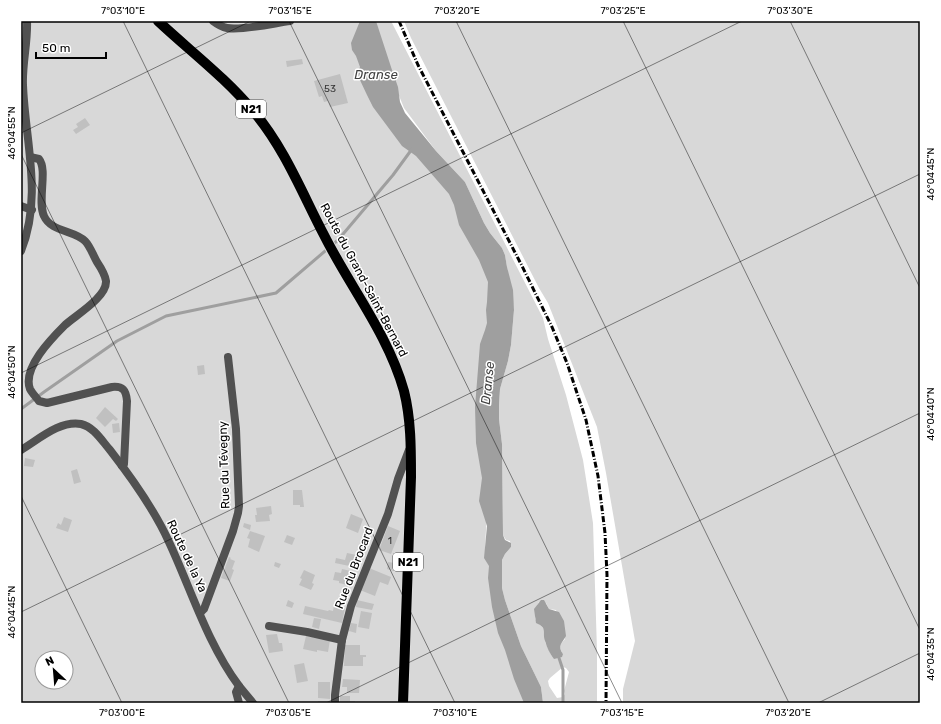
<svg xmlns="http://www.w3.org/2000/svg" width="941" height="724" viewBox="0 0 941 724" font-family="Rubik,sans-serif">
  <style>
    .green { fill: #d8d8d8; fill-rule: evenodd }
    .water { fill: #9f9f9f }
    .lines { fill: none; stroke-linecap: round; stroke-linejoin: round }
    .stream { stroke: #9f9f9f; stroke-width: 3 }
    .building { fill: #c0c0c0 }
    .primary-casing { stroke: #dbdbdb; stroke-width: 12 }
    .minor { stroke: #515151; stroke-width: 8 }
    .tertiary { stroke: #515151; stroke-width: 8 }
    .primary { stroke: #000; stroke-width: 10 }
    .rail { stroke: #000; stroke-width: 3; stroke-dasharray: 6 2 1 2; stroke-linecap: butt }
    .ticks { fill: none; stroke: #000; stroke-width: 1; stroke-opacity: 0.45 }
    .labels { text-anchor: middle; stroke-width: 3; stroke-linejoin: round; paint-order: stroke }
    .number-label { font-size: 10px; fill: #303030 }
    .shield { fill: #fff; stroke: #4c4c4c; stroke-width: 1 }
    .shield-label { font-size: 11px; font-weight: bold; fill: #000 }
    .street-label { font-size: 12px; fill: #000; stroke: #fff }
    .water-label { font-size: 13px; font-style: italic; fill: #404040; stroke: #fff }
    .neatline { fill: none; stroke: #000; stroke-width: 1.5 }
    .ticks-label { font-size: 10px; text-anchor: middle; fill: #000 }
  </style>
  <rect width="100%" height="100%" fill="#fff"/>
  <!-- green -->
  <g class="green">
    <path d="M21 21H366L382 94 489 251 497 339 485 547 535 703H21ZM42 658H66V682H42Z"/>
    <path d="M374 21H391L543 318 548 339 566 395 583 460 593 523 597 651V703H543L541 687 521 646 505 600 502 588V560L505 554 511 547 510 541 506 540 503 535 502 444 499 419V405L500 389 508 361 511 345 514 310 505 255 502 248 490 233 484 223 465 182 436 151 404 108 389 71ZM539 602 546 603 549 609 556 610 565 639C560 644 558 648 563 654L552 656 545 642 544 629 535 619V609ZM563 667 566 668 569 672 564 691 565 694 563 697 557 698 549 686 548 681 550 678Z"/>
    <polygon points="404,21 920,21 920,703 623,703 623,689 635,641 606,473 597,427 548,303 539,288 411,38"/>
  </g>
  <!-- water -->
  <g class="water">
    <polygon points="360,21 376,21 392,70 398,87 400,102 405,113 436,151 465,182 484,223 490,233 502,248 505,255 507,267 513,290 514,310 511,345 508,361 500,389 499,405 499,419 502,444 503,535 505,540 511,543 511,547 505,554 502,560 502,588 505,600 521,646 541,687 543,703 524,703 514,679 505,650 498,633 492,607 488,578 489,566 484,558 487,526 479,501 482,478 476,443 475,407 480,344 485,330 487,323 486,310 487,302 488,282 479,260 459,225 454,205 449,194 416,156 402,146 373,107 367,95 359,78 358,72 360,67 356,56 352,50 351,43"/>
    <path d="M541 600H544L549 609 559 612 564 621 566 636C562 643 557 646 563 654L562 657 554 659C550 654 547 648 545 641 542 632 548 628 536 623L534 609Z"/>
  </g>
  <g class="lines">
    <!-- stream -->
    <g class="stream">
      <polyline points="21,409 44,392 117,341 166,316 276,293 338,240 393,175 412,149"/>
      <polyline points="559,658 563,670 563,703"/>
    </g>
  </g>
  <!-- building -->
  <g class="building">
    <polygon points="302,59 303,64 287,67 286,61"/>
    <polygon points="340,74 348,103 330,107 328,101 324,102 322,96 319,97 314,81"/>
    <polygon points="85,118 90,125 76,134 73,130 78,127 76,124"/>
    <polygon points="204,365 205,374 198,375 197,366"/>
    <polygon points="105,407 118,419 116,421 113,419 105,427 96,418"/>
    <polygon points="119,423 120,432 113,433 112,424"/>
    <polygon points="25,458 35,460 33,467 24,466"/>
    <polygon points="77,469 81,482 74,484 71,471"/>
    <polygon points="293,490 302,490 304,507 300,507 300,505 293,505"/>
    <polygon points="271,506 272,514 269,515 270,521 256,522 255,515 257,515 256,508"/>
    <polygon points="351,514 363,519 358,533 346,528"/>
    <polygon points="64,517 72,520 68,532 56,528 58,523 61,525"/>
    <polygon points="244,523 251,525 250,530 243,527"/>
    <polygon points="388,526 400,531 391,554 379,550"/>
    <polygon points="250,531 265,536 259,552 248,547 250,539 247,538"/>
    <polygon points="287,535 295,538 292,545 284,542"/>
    <polygon points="347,553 362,556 359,568 335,563 336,558 345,560"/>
    <polygon points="229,557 231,558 230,559 235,561 232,569 234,570 230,581 221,578"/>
    <polygon points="275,562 281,564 279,568 274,566"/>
    <polygon points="388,562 395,563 393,571 387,569"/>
    <polygon points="369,568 391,577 388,585 380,582 375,596 360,590"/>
    <polygon points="342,569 355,572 352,586 339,583 339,581 333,580 335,572 341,573"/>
    <polygon points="304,570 315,575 312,583 314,584 311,590 299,585 302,579 300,578"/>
    <polygon points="288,600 294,603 292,608 286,606"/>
    <polygon points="357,600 374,604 372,610 356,607"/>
    <polygon points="305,606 328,611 329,610 333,611 334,606 345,608 342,623 303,614"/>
    <polygon points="361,611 372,613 369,629 358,627"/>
    <polygon points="314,618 321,619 319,629 312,627"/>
    <polygon points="351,623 357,624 356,633 349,631"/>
    <polygon points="277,634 279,643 282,643 283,651 269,653 266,635"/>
    <polygon points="306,636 330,640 328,652 317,650 317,652 303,649"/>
    <polygon points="345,645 360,645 360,655 366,655 366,657 363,657 363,666 344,666"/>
    <polygon points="304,663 308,681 297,683 294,665"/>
    <polygon points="343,679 360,680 359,693 347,693 347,687 342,687"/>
    <polygon points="318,682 330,682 330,699 318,698"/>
    <polygon points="340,696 350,696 350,701 355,701 355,703 340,703"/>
    <rect x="318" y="701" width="12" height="2"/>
  </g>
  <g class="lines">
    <defs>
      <path id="primary" d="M158 21C190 51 226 78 254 112 285 149 302 193 324 235 350 287 388 334 404 391 411 419 411 448 411 477L403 703"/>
    </defs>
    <!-- primary casing -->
    <use href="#primary" class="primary-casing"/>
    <!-- minor -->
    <g class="minor">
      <path d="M213 21C217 24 222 27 227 28 241 31 275 23 290 21"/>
      <path d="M30 157 39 159C48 170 37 201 44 216 51 232 74 230 85 241 90 246 93 255 97 262 101 268 105 274 106 281 107 297 76 315 65 325 52 338 22 368 30 389 32 393 36 397 39 401L47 403 112 387C123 386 126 390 127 401L124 464 122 466"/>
      <polyline points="21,206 32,210"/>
      <path d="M21 251C43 196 25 141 23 85 22 64 28 42 27 21"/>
      <polyline points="200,613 204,609 233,531 238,513 239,506 236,429 228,357"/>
      <polyline points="269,626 307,632 342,640"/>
      <polyline points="239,703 236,692 239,686 253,703"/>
      <polyline points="335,703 335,695 342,640 351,606 388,514 398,479 409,450"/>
    </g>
    <!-- tertiary -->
    <path class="tertiary" d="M21 450C38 440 60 420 81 424 94 427 102 441 110 450 131 477 155 511 169 542 191 589 207 643 239 686"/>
    <!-- primary -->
    <use href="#primary" class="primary"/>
    <!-- rail -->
    <polyline class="rail" points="399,21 418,65 522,266 552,327 567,363 586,420 598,476 605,533 607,575 606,703"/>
  </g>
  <!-- ticks -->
  <path class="ticks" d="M123 21 455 703M289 21 622 703M456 21 789 703M623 21 920 630M790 21 920 288M21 133 251 21M21 154 289 703M21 373 742 21M21 496 122 703M21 612 920 174M326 703 920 413M818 703 920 653"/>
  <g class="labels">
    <!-- number labels -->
    <g class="number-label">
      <text x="330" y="92">53</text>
      <text x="390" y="544">1</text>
    </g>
    <!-- shield labels -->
    <g class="shield">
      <rect x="236" y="100" width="30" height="18" rx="3"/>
      <rect x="393" y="553" width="30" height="18" rx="3"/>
    </g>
    <g class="shield-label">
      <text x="251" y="113">N21</text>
      <text x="408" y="566">N21</text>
    </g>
    <!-- street labels -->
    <g class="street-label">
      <text transform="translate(364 280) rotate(62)" y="4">Route du Grand-Saint-Bernard</text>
      <text transform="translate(224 465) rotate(-92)" y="4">Rue du Tévegny</text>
      <text transform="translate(187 556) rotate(65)" y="4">Route de la Ya</text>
      <text transform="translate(354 568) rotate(-69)" y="4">Rue du Brocard</text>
    </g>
    <!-- water labels -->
    <g class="water-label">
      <text x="376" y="79">Dranse</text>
      <text transform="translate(487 383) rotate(-84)" y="5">Dranse</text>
    </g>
  </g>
  <!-- border -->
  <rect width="941" height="724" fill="none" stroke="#ffffff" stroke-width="44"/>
  <!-- north arrow -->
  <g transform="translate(54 670) rotate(334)"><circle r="19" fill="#ffffff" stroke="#999999"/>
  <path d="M0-3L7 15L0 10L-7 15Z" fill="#000000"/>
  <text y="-6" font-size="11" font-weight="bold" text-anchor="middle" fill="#000000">N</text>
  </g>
  <!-- scale -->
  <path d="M36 52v6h70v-6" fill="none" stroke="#000000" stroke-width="2"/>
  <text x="42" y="52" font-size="12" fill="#000000" stroke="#ffffff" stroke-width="3" paint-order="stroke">50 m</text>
  <rect x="22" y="22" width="897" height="680" class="neatline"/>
  <g class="ticks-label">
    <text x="123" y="14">7°03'10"E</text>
    <text x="290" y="14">7°03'15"E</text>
    <text x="457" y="14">7°03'20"E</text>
    <text x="623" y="14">7°03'25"E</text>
    <text x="790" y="14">7°03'30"E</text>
    <text transform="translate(11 133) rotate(-90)" y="4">46°04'55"N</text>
    <text transform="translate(930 174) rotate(-90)" y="4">46°04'45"N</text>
    <text transform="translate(11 372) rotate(-90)" y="4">46°04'50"N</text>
    <text transform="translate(930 414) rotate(-90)" y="4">46°04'40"N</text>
    <text transform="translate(11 612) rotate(-90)" y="4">46°04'45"N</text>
    <text transform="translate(930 654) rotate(-90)" y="4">46°04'35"N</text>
    <text x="122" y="716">7°03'00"E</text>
    <text x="288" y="716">7°03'05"E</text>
    <text x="455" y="716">7°03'10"E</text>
    <text x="622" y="716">7°03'15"E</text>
    <text x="788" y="716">7°03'20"E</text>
  </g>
</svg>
